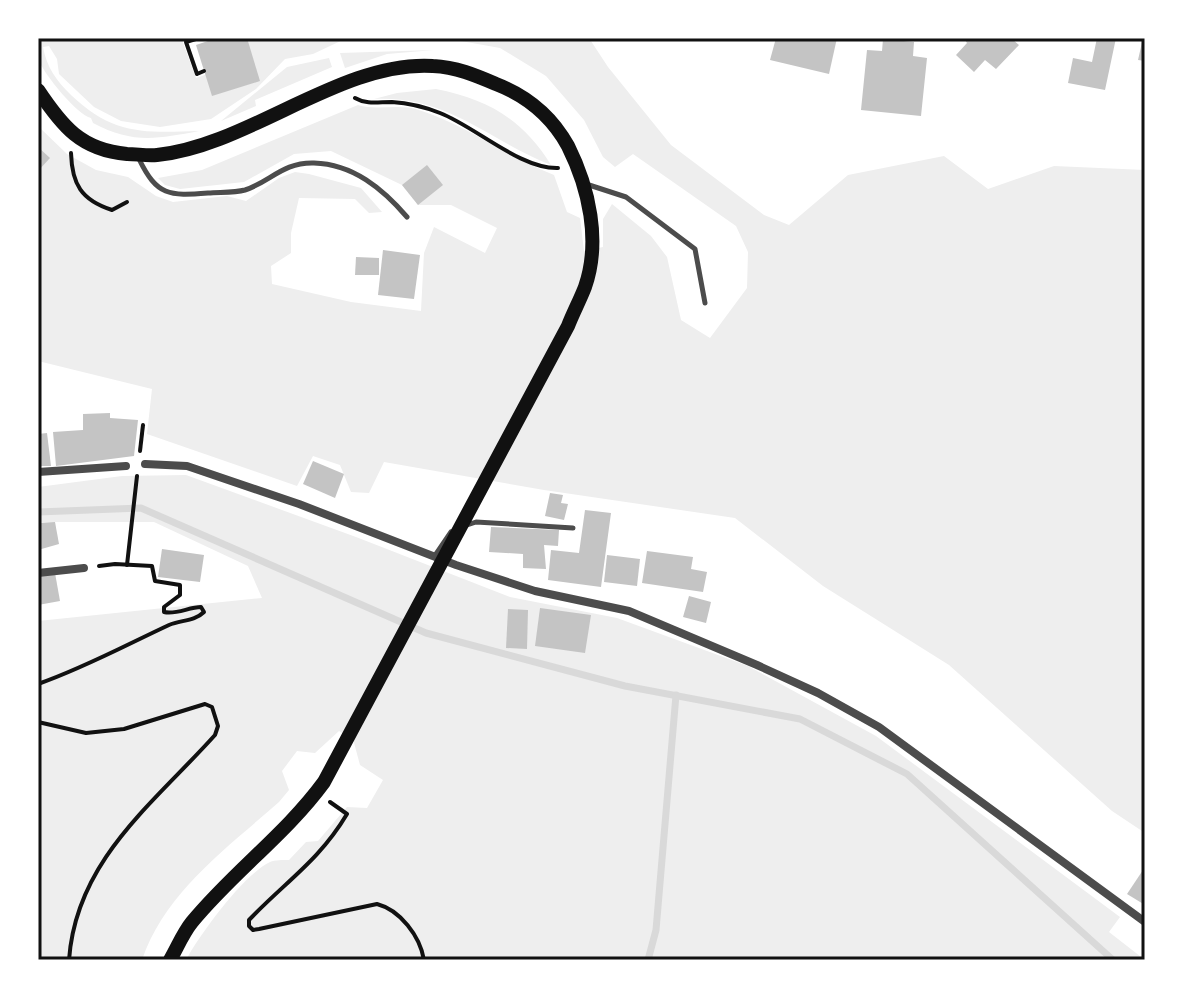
<svg xmlns="http://www.w3.org/2000/svg" width="1183" height="998" viewBox="0 0 1183 998" font-family="'Archivo Narrow',sans-serif">
  <style>
    .green { fill: #eee }
    .lines { fill: none; stroke-linecap: round; stroke-linejoin: round }
    .stream { stroke: #d9d9d9; stroke-width: 7 }
    .building { fill: #c4c4c4 }
    .path { stroke: #111; stroke-width: 4 }
    .service { stroke: #4c4c4c; stroke-width: 5 }
    .minor { stroke: #4c4c4c; stroke-width: 8 }
    .secondary { stroke: #111; stroke-width: 14 }
    .neatline { fill: none; stroke: #111; stroke-width: 3 }
  </style>
  <rect width="100%" height="100%" fill="#fff"/>
  <!-- green -->
  <g class="green">
    <path d="M43 38H188L182 40 196 78 244 61V38H374H347L313 54 285 59 256 89 211 119 160 127 121 121 94 107 59 74 57 59 49 46 43 47C47 68 56 80 71 95 113 135 144 133 199 131 157 139 132 144 93 123L91 118C77 115 45 75 39 61 37 55 38 47 38 41Z"/>
    <path d="M444 38H589L608 67 671 145 764 215 789 225 848 175 944 156 988 189 1054 166 1145 170V833L1112 811 949 665 823 586 735 518 544 490 384 462 369 493 351 492 340 465 313 456 297 486 147 434 152 389 38 361V126L67 154 96 170 128 177 156 196 173 202 227 196 246 201 279 178 295 172 309 174 361 188 382 212 369 213 355 199 299 198 291 233V253L271 266 272 284 351 302 421 311 424 253 434 227 485 253 497 228 451 205H418L402 185 331 151 294 154 244 182 180 189 165 185 158 178 202 170 358 105C377 111 399 103 419 110 467 125 507 157 554 175L567 212 580 218 584 251 603 247V219L612 204 651 236 667 257 681 320 710 338 747 288 748 252 736 226 633 154 615 167 603 157 584 120 546 76 500 48Z"/>
    <polygon points="434,50 387,54 345,68 340,53"/>
    <polygon points="329,58 332,67 255,100 256,106 221,121 287,67"/>
    <path d="M436 89C487 99 523 119 551 165 486 139 449 96 374 99L397 93Z"/>
    <path d="M186 475 356 537 510 597 617 618 748 666 876 736 1120 917 1109 932 1145 960H186C200 934 243 875 270 862 275 860 283 860 289 860L306 842 318 841 347 807 367 808 383 780 360 765 353 739 339 731 315 753 297 751 282 771 289 790 279 802C227 848 165 892 142 960H38V621L262 598 248 566 154 522H38V487L122 476Z"/>
  </g>
  <g class="lines">
    <!-- stream -->
    <g class="stream">
      <polyline points="38,512 141,508 426,633 625,686 800,719 907,774 1113,960"/>
      <polyline points="648,960 656,930 676,695"/>
    </g>
  </g>
  <!-- building -->
  <g class="building">
    <polygon points="217,38 247,38 260,81 212,96 196,45"/>
    <polygon points="776,38 837,38 829,74 770,60"/>
    <polygon points="967,38 1011,38 1019,45 996,69 985,60 974,72 956,55 967,43 965,40"/>
    <polygon points="1097,38 1116,38 1105,90 1068,83 1073,58 1092,62"/>
    <polygon points="1143,38 1145,38 1145,61 1138,60"/>
    <polygon points="883,39 914,42 913,56 927,58 921,116 861,110 867,50 882,51"/>
    <polygon points="38,147 50,158 38,171"/>
    <polygon points="427,165 443,185 418,205 402,185"/>
    <polygon points="383,250 420,255 414,299 378,295"/>
    <polygon points="356,257 379,258 379,275 355,275"/>
    <polygon points="110,413 110,418 138,420 134,456 56,466 53,432 83,430 83,414"/>
    <polygon points="47,433 51,466 38,466 38,434"/>
    <polygon points="313,461 344,474 335,498 303,484"/>
    <polygon points="550,493 563,495 561,503 568,504 564,520 545,516"/>
    <polygon points="585,510 611,513 601,587 548,580 551,550 579,553"/>
    <polygon points="55,522 59,544 38,550 38,523"/>
    <polygon points="491,527 559,530 558,546 544,545 546,569 523,568 523,554 489,552"/>
    <polygon points="162,549 204,555 200,582 158,577"/>
    <polygon points="647,551 693,557 691,569 707,572 703,592 642,583"/>
    <polygon points="607,555 640,559 637,586 604,582"/>
    <polygon points="55,573 60,601 38,605 38,576"/>
    <polygon points="689,596 711,602 706,623 683,617"/>
    <polygon points="540,608 591,615 585,653 535,646"/>
    <polygon points="508,609 528,610 527,649 506,648"/>
    <polygon points="1145,867 1145,905 1127,894"/>
  </g>
  <g class="lines">
    <!-- path -->
    <g class="path">
      <polyline points="199,38 186,42 197,74 204,71"/>
      <path d="M355 98C367 105 378 102 392 102 408 103 425 107 440 113 476 127 520 169 558 168"/>
      <path d="M71 153C72 184 81 200 112 210L127 202"/>
      <polyline points="140,451 143,425"/>
      <polyline points="127,565 137,476"/>
      <path d="M38 684C84 668 126 645 169 625 181 620 195 621 204 612L201 607C189 607 176 615 164 612V607L180 595V585L155 581 152 566 115 564 99 566"/>
      <path d="M38 722 86 733 124 729 205 704 212 707 218 726 215 735C154 803 76 860 69 960"/>
      <path d="M330 802 347 814C319 861 285 882 249 920V926L253 930 259 929 377 904C400 910 420 936 424 960"/>
    </g>
    <!-- service -->
    <g class="service">
      <path d="M139 159C157 196 169 196 208 193 220 192 234 193 245 190 270 182 283 162 314 163 353 164 383 189 407 217"/>
      <polyline points="586,184 626,197 695,249 705,303"/>
      <polyline points="467,525 476,522 573,528"/>
      <polyline points="434,557 451,532"/>
    </g>
    <!-- minor -->
    <g class="minor">
      <polyline points="145,464 187,466 299,504 456,565 535,591 629,611 757,665 818,693 879,727 1145,922"/>
      <polyline points="38,472 126,466"/>
      <polyline points="38,573 84,568"/>
    </g>
    <!-- secondary -->
    <path class="secondary" d="M38 90C62 126 81 150 127 154 137 154 147 156 157 155 248 146 342 60 433 66 456 67 475 75 496 84 527 96 552 117 568 146 589 188 601 241 585 287 580 300 573 313 568 326L324 782C286 834 233 872 192 922 183 933 177 948 170 960"/>
  </g>
  <!-- border -->
  <rect width="1183" height="998" fill="none" stroke="#ffffff" stroke-width="80"/>
  <rect x="40" y="40" width="1103" height="918" class="neatline"/>
</svg>
